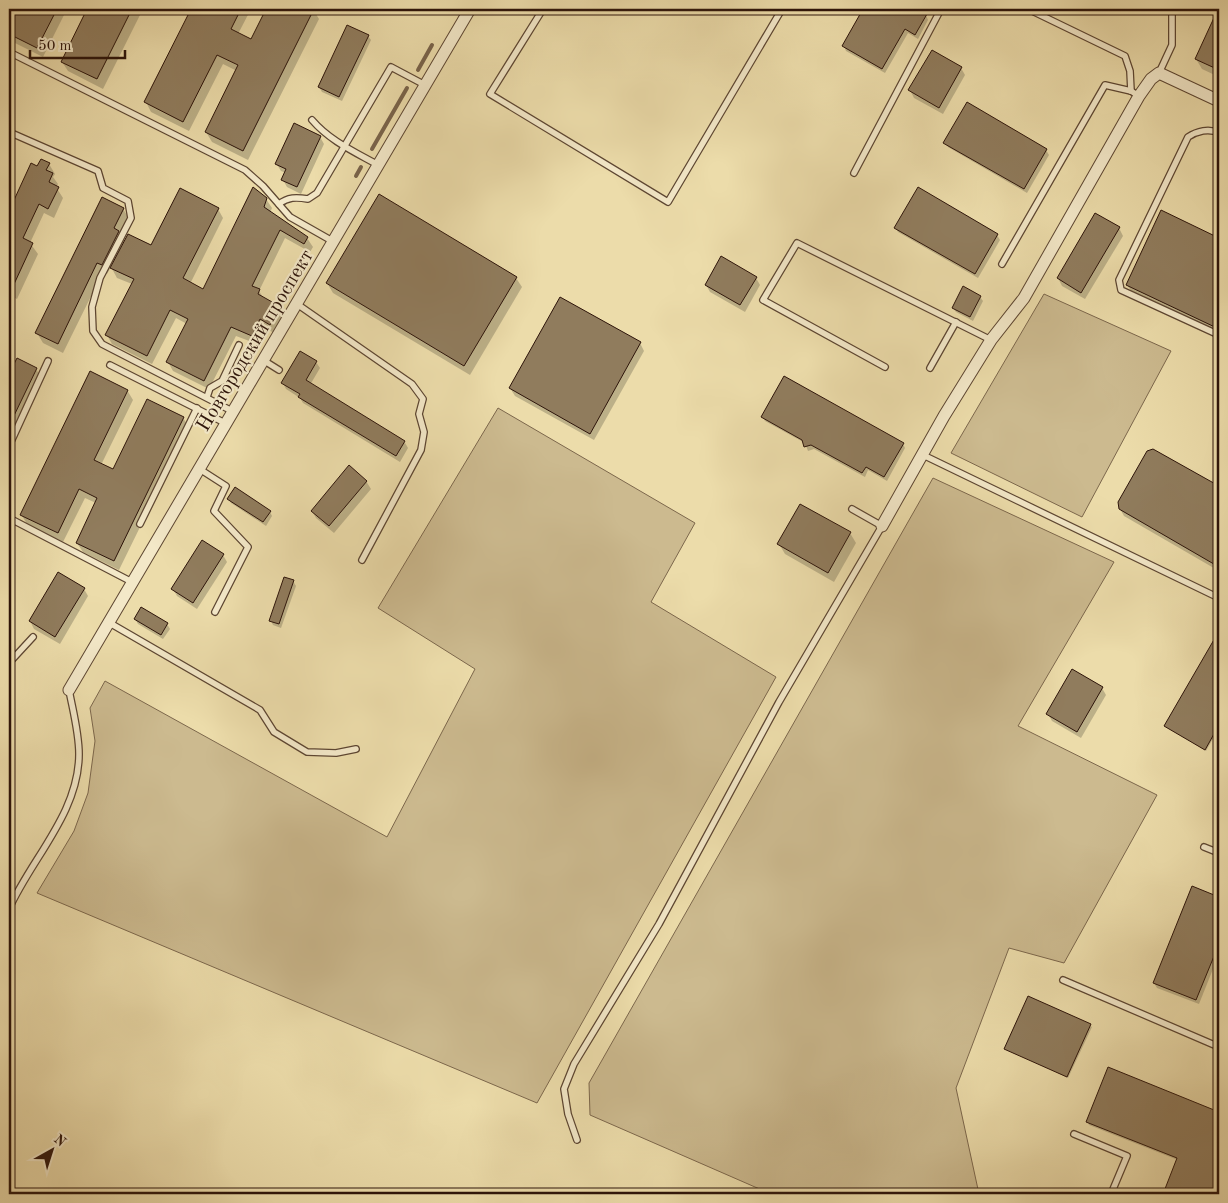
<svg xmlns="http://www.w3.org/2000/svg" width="1228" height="1203" viewBox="0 0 1228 1203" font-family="'Old Standard TT',serif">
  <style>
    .green { fill: #ccba8f; stroke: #7c674c }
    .shadow { fill: #0003 }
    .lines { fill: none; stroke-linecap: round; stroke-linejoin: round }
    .stream { stroke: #79634a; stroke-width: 4 }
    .building { fill: #907c5d; stroke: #2d140a }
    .lane-casing { stroke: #5d4632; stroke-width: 8 }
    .street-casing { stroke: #5d4632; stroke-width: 13 }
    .lane { stroke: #f3e8c8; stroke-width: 5.5 }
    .street { stroke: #f3e8c8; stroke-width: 11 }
    .labels { text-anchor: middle; stroke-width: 4.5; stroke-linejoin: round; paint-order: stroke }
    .street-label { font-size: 20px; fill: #2d140a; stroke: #f3e8c8 }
  </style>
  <rect width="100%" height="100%" fill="#ecdcaa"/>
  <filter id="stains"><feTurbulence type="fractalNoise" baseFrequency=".004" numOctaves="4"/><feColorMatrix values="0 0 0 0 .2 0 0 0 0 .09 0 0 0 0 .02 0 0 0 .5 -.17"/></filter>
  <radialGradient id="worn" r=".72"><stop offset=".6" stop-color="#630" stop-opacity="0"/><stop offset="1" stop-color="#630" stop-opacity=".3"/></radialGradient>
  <!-- green -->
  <g class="green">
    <polygon points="1044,294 1171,351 1082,517 951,453"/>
    <polygon points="498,408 695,523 651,602 776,677 537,1103 37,893 74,831 88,793 95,741 90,708 105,681 387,837 475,669 378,608"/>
    <polygon points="933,478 1114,562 1018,726 1157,795 1064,963 1009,948 956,1088 979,1194 771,1194 590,1115 589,1083"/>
  </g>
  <!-- shadow -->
  <g class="shadow">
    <polygon points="10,9 67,9 43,57 9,40"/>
    <polygon points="89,9 143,9 103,89 68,71 62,62"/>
    <polygon points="193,9 251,9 238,34 252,41 268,9 313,9 319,19 248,160 212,142 206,132 237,71 223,64 189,131 151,112 146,102"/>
    <polygon points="865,9 914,9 926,15 928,20 918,39 908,33 885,73 846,51 844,46"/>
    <polygon points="1219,9 1219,77 1202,69 1196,59"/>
    <polygon points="368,36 371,40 342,101 322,92 319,87"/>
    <polygon points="961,68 965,75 943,114 914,98 910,90"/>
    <polygon points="967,104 1046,150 1049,155 1027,193 948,147 945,143"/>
    <polygon points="320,137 324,144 301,194 287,187 283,180 286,173 281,171 276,163"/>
    <polygon points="49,164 55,174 53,177 58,184 56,187 63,198 54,218 44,213 30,243 38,254 17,299 9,295 9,214 32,165 38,168"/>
    <polygon points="266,199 272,208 270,213 307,238 313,247 310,252 285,238 259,291 264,299 280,308 285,317 275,334 265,327 257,344 236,336 209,389 173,371 168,362 187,324 176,318 152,364 112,344 107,335 132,284 117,278 111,267 107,274 103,272 63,353 43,343 37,333 123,209 129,218 121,235 125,243 152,247 218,209 223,218 190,284 203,290"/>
    <polygon points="1162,212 1219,239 1219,334 1132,292 1127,285"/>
    <polygon points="896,228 997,235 1000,240 978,278 898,232"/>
    <polygon points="1119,228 1123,236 1085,299 1062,286 1058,278"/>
    <polygon points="516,278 522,287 470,375 333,293 327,283"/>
    <polygon points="756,278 760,285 745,312 710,292 706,285"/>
    <polygon points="980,297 983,301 973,321 956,312 953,308"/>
    <polygon points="640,343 644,351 594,440 515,396 510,388"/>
    <polygon points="17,359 36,369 42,379 9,447 9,377"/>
    <polygon points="316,362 320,368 310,385 404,441 408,448 400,462 303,403 300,398 286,389 283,383"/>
    <polygon points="127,390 133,400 101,465 113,471 183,418 189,427 119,570 83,552 77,543 96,503 85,498 63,542 27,524 21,514"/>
    <polygon points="763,417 903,444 905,448 887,481 868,470 865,477 814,449 808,451 805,443 765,421"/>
    <polygon points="1153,450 1219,488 1219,571 1124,516 1120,509"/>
    <polygon points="366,481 371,489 334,533 316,518 312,511"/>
    <polygon points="229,499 270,512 272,516 266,526 231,503"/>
    <polygon points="850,533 856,543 834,582 785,554 779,544"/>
    <polygon points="223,555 227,562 197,609 177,596 173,589"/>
    <polygon points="293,581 296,586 281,628 273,625 271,621"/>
    <polygon points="84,589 88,596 60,644 34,629 30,621"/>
    <polygon points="135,619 167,624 170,629 163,639 138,624"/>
    <polygon points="1219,634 1219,728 1206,751 1166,726"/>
    <polygon points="1102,688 1106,695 1081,738 1052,721 1048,714"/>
    <polygon points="1193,888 1219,898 1219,954 1199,1004 1157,988 1154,983"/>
    <polygon points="1029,997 1092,1027 1068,1078 1006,1048"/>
    <polygon points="1109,1069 1219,1113 1219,1194 1164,1194 1178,1160 1089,1125 1088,1122"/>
  </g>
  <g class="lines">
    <!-- stream -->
    <g class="stream">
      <polyline points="418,70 432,45"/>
      <polyline points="372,149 407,88"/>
      <polyline points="356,176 361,167"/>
    </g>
  </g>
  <!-- building -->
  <g class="building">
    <polygon points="9,9 57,9 37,48 9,34"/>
    <polygon points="87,9 132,9 97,79 61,62"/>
    <polygon points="191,9 241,9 231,29 251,39 266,9 314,9 243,151 205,132 238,65 217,55 183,122 144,102"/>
    <polygon points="863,9 917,9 927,14 915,35 905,29 882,69 842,46"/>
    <polygon points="1218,9 1219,9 1219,70 1195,59"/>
    <polygon points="347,25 369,35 339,97 318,87"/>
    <polygon points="932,50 962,67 939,108 908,90"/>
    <polygon points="967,102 1047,149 1024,189 943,143"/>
    <polygon points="294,123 321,136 297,187 281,180 286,169 275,164"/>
    <polygon points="41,159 50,163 46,170 53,173 49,182 59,187 48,209 39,204 23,238 33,243 9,295 9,211 31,163 37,166"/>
    <polygon points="253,187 267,198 264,207 308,237 304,244 280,230 252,286 260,289 258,294 281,307 270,325 260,319 252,336 231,327 204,381 166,362 188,319 170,310 147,356 105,335 134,279 110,268 128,234 151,245 180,188 219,208 183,278 203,289"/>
    <polygon points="918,187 998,234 975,274 894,228"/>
    <polygon points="379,194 517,277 464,366 326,283"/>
    <polygon points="102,197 124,208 114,228 119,231 102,265 97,263 58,344 35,333"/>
    <polygon points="1161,210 1219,238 1219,329 1126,285"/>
    <polygon points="1095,213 1120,227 1081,293 1057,278"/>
    <polygon points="721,256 757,277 740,305 705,285"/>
    <polygon points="963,286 981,296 970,317 952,308"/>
    <polygon points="560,297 641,342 590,434 509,388"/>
    <polygon points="300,351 317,361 306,380 405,441 396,456 298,397 300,394 281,383"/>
    <polygon points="17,358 37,368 9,426 9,374"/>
    <polygon points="90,371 128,390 94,460 113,469 147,399 184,417 114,561 76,543 97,498 79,489 58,533 20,515"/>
    <polygon points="784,376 904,443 884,477 866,467 862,473 811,445 804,447 802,440 761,417"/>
    <polygon points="1153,449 1219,486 1219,567 1119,509 1118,502 1147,451"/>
    <polygon points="349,465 367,481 329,526 311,511"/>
    <polygon points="235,487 271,511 263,522 227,499"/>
    <polygon points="800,504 851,532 828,573 777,544"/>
    <polygon points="202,540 224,554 193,603 171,589"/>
    <polygon points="58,572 85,588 55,637 29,621"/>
    <polygon points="284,577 294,580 279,624 269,621"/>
    <polygon points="141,607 168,623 161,635 134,619"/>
    <polygon points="1219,631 1219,725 1205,750 1164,726"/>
    <polygon points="1072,669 1103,687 1077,732 1046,714"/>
    <polygon points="1192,886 1219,897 1219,944 1196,1000 1153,983"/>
    <polygon points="1028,996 1091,1024 1067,1077 1004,1049"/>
    <polygon points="1108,1067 1219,1112 1219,1194 1163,1194 1177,1158 1086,1122"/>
  </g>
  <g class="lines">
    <defs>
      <g id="lane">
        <polyline points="543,9 490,94 668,202 782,9"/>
        <polyline points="1028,9 1125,56 1130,71 1131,91"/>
        <polyline points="9,52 245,170 263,186 290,217 334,242"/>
        <polyline points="1159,73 1172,45 1172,9"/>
        <path d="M312 120C330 141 355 152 378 165"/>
        <polyline points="9,132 98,171 103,188 128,201 131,218 100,278 92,307 93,331 102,344 232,411"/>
        <path d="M1219 133C1209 128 1197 131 1188 137L1119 280 1121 290 1219 335"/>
        <polyline points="854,173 941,9"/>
        <path d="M279 204C288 197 296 197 308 199L317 193 391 67 425 85"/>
        <polyline points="1002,264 1105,85 1131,91 1139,96"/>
        <polyline points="297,304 412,384 423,399 419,414 424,432 421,450 362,560"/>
        <polyline points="263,360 279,370"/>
        <polyline points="110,365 225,423"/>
        <polyline points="885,367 763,300 797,243 991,340"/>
        <polyline points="930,368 956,322"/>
        <polyline points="207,397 210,388 222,381 239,345"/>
        <polyline points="9,446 48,361"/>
        <polyline points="923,455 1219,598"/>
        <polyline points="198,468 226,486 214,511 248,547 215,612"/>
        <polyline points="9,518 132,582"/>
        <polyline points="140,524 197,408"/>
        <polyline points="108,622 260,710 274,732 307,752 336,753 356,749"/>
        <polyline points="9,663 33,637"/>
        <polyline points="1204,847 1219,853"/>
        <path d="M9 909C31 859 79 813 79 754 79 733 73 711 69 690"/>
        <polyline points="1063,980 1219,1047"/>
        <polyline points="1074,1134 1127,1156 1111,1194"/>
        <polyline points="577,1140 568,1114 564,1089 574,1064 659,924 779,702 882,526 852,509"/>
      </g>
      <g id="street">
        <polyline points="882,526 944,416 991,340 1024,298 1139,96 1151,79 1159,73 1219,101"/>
        <polyline points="69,690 470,9"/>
      </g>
    </defs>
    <!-- lane casing -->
    <use href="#lane" class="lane-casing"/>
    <!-- street casing -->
    <use href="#street" class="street-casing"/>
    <!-- lane -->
    <use href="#lane" class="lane"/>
    <!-- street -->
    <use href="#street" class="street"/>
  </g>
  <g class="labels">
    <!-- street labels -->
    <g class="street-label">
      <text transform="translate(254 340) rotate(-59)" y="7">Новгородский проспект</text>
    </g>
  </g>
  <!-- margin -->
  <rect width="1228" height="1203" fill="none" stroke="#ecdcaa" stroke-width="30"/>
  <rect x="10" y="10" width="1208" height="1183" fill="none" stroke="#2d140a" stroke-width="2.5"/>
  <rect x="15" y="15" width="1198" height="1173" fill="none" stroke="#2d140a"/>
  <!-- north arrow -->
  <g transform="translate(52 1150) rotate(39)" stroke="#f3e8c8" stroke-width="4" paint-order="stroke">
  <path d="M0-4L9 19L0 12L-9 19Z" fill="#2d140a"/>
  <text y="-8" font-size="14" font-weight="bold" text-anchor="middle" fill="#2d140a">N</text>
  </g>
  <!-- scale -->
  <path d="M30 50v8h95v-8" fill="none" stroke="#2d140a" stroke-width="2.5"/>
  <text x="38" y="50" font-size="15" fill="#2d140a" stroke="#f3e8c8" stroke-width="4" paint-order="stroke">50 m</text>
  <rect width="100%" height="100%" filter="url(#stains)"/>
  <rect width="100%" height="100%" fill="url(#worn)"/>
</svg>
